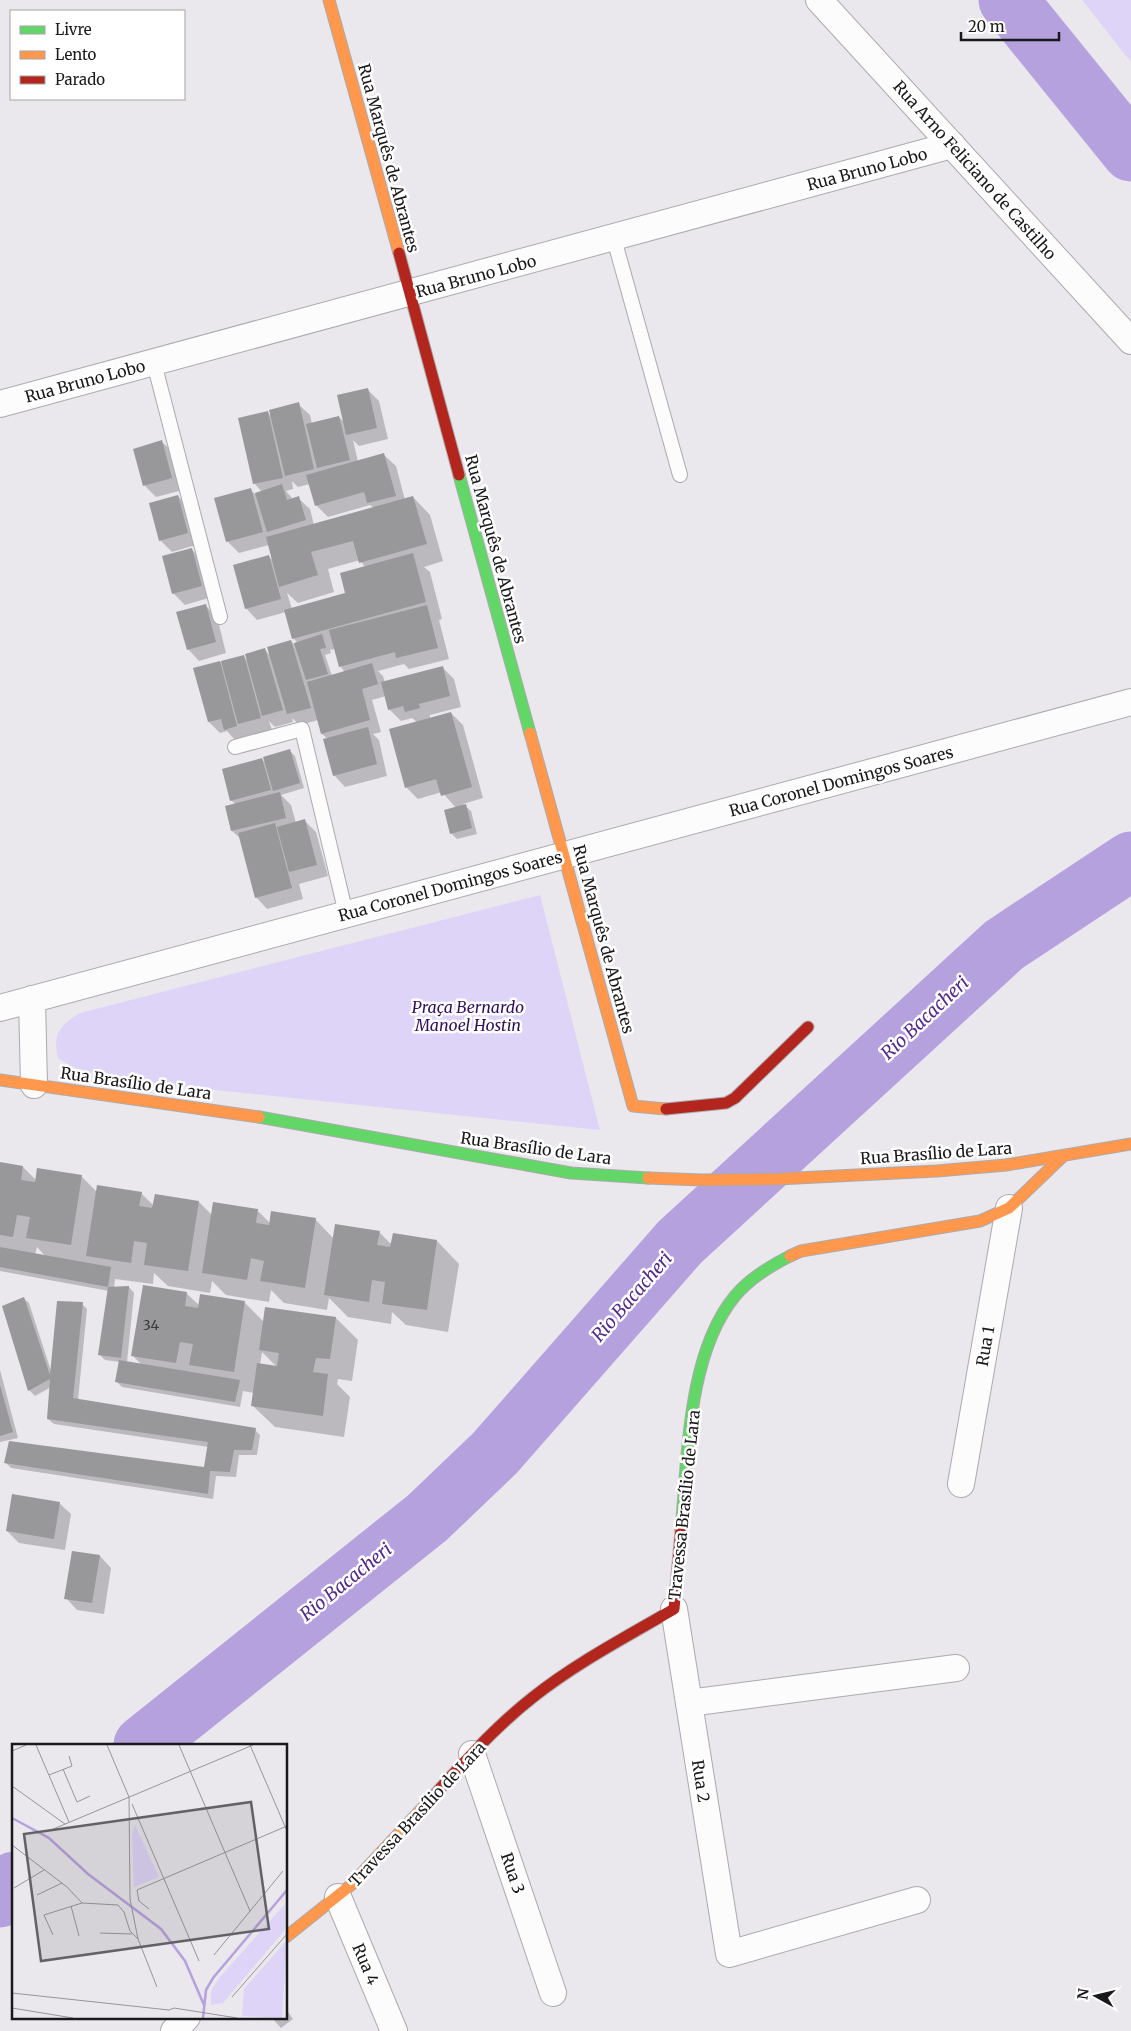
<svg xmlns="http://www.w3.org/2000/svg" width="1131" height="2031" viewBox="0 0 1131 2031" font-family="Merriweather,serif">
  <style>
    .green { fill: #ded4f7 }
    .shadow { fill: #0003; fill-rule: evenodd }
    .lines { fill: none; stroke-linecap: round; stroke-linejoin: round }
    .river { stroke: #b6a1df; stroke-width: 59 }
    .building { fill: #98979a }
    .lane-casing { stroke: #abaaad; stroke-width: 16 }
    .street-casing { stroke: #abaaad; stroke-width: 28 }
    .fast-casing { stroke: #abaaad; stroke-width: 13 }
    .slow-casing { stroke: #abaaad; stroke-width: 13 }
    .jam-casing { stroke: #abaaad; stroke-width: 13 }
    .lane { stroke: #fcfcfc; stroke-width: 14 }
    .street { stroke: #fcfcfc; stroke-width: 26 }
    .fast { stroke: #63d668; stroke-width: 11 }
    .slow { stroke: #ff974d; stroke-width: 11 }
    .jam { stroke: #b3261e; stroke-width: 11 }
    .labels { text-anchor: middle; stroke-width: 5; stroke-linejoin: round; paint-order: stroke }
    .number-label { font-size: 14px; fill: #39383b }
    .street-label { font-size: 16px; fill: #19191b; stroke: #fff }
    .park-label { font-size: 16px; font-style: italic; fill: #33105d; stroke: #fff }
    .water-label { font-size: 18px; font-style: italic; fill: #53288d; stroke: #fff }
    .inset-river { fill: none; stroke: #b6a1df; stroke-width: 2.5 }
    .inset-road { fill: none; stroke: #969599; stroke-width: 1 }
    .view { fill: #626164; fill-opacity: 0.15; stroke: #626164; stroke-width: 2.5 }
    .inset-edge { fill: none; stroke: #19191b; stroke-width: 2.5 }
  </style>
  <rect width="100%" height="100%" fill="#eae8ed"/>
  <!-- green -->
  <g class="green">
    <polygon points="1082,0 1131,0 1131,62"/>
    <path d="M540 895 600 1130 138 1082C109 1077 82 1075 58 1058 52 1034 60 1025 80 1013Z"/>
  </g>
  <!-- shadow -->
  <g class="shadow">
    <path d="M367 389 379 401 388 439 359 446 353 440 358 462 384 455 396 466 405 500 413 497 430 515 443 561 424 567 430 572 442 619 439 620 449 659 409 669 404 664 378 671 383 676 385 683 442 667 454 679 461 707 430 715V719L451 713 463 725 483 798 463 804 471 811 477 834 457 839 452 834 446 811 456 808 442 792 418 799 406 787 417 722 412 718 401 721 389 709 386 696 372 700 381 732 373 734 379 740 387 776 345 787 334 775 328 739 322 734 318 720 300 725 292 718 293 722 275 727 269 721 272 730 236 741 227 731 220 733 209 722 195 669 243 656 248 661 265 650 270 655 291 641 294 644 298 643 293 638 286 612 257 620 246 608 269 557 274 561 269 545 239 553 227 541 250 489 255 494 262 492 255 484 240 419 267 412 273 418 298 404 310 415 312 424 339 417 345 423ZM292 481 298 487 310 484 316 505 328 517 370 505 374 508 314 525 310 509 298 498 293 499 286 491 293 489ZM360 560 365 567 347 594 292 609 287 593 298 603 334 592 328 569ZM335 649 340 666 345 672 332 676 325 655 331 653 330 650Z"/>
    <polygon points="162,442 174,453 183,490 156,497 145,486"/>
    <polygon points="178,496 189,508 199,544 172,552 160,540"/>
    <polygon points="191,549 203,561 212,597 185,605 173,593"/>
    <polygon points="205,605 217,617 226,653 199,661 188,649"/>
    <polygon points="289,750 295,756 304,788 281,795 291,805 296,823 304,820 316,832 328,876 299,884 303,899 267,909 256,897 240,838 232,831 236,805 231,800 262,759 266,764"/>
    <path d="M0 1163 23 1167 36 1180 81 1176 97 1192 141 1193 154 1206 156 1195 199 1202 213 1216 257 1210 270 1223 315 1219 334 1239 379 1232 392 1245 394 1234 437 1241 459 1264 448 1332 406 1325 392 1312 391 1324 348 1317 329 1298 327 1310 284 1303 271 1290 269 1302 226 1295 212 1281 210 1293 168 1286 154 1273 153 1284 115 1279 114 1288 129 1287 134 1293 127 1362 142 1365 133 1356 186 1293 200 1306 244 1302 264 1322 266 1309 336 1318 358 1340 352 1381 338 1379 337 1384 350 1397 344 1437 275 1427 252 1405 254 1393 243 1391 240 1407 122 1387 117 1382 120 1362 105 1360 99 1354 109 1291 0 1271ZM37 1247 46 1257 35 1255ZM262 1352 277 1367 260 1365Z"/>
    <polygon points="23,1298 29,1303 51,1371 82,1304 87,1309 78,1400 255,1430 260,1435 257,1455 239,1455 236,1477 216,1476 213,1499 11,1468 6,1463 206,1468 209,1447 54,1424 48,1419 51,1387 35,1396 29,1390 3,1307"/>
    <polygon points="0,1370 18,1438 0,1442"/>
    <polygon points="59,1503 71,1514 65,1550 19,1543 7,1531"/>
    <polygon points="100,1556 111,1568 104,1614 77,1610 66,1598"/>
    <polygon points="286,2009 293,2019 281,2028 271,2017 286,2017"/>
  </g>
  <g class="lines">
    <!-- river -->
    <g class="river">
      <polyline points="1008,0 1131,152"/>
      <polyline points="143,1745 427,1518 495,1453 680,1242 1004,945 1131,861"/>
      <polyline points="0,1898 14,1881"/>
    </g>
  </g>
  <!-- building -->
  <g class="building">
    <polygon points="368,388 377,428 346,435 337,395"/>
    <polygon points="299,402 314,469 285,476 269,410"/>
    <polygon points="268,411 283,478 253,484 238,418"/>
    <polygon points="339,416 350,460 317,468 306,424"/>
    <polygon points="162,440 172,478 143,486 133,449"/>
    <polygon points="384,453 396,496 367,503 364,492 315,506 306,475"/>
    <polygon points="282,484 287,500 299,496 306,520 267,532 255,493"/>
    <polygon points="251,488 263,532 226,542 214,498"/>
    <polygon points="178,495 188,533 159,541 149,503"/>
    <polygon points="413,496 427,544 359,563 353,541 311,552 318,575 279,587 266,537"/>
    <polygon points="192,548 202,586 172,594 162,556"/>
    <polygon points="413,553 426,602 292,639 284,610 345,593 340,573"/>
    <polygon points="269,555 281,599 245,609 233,565"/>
    <polygon points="206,604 216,642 187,650 176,612"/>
    <polygon points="427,605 438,648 396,658 395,652 339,667 329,630"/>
    <polygon points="322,634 326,648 320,649 328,674 306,680 294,643"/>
    <polygon points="291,640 311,708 287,714 267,647"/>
    <polygon points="265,648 283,710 262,716 245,654"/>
    <polygon points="244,655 261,718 238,724 221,661"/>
    <polygon points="220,661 237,726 224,730 221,719 208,722 193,668"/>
    <polygon points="372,663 378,684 362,689 370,720 321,734 307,682"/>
    <polygon points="443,666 450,696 419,704 420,708 405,712 403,706 388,710 381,682"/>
    <polygon points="451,712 472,787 441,796 436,779 405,788 389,729"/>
    <polygon points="368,727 377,764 333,776 323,739"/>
    <polygon points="290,749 300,783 273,791 263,757"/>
    <polygon points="262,758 271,790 230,801 222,769"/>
    <polygon points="280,792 286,818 231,831 225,806"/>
    <polygon points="466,804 472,828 450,834 444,810"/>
    <polygon points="305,819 317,865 289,872 277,827"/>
    <polygon points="275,823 292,888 255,898 238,833"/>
    <polygon points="0,1162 23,1166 21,1180 35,1182 37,1168 82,1175 71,1245 26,1238 30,1217 17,1215 13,1237 0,1235"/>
    <polygon points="97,1185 142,1192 139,1206 152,1208 155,1194 199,1201 188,1271 144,1265 147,1243 134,1241 131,1263 86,1256"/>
    <polygon points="213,1202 258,1209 256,1223 269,1225 271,1211 316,1218 305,1288 260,1281 264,1261 251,1258 247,1280 202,1273"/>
    <polygon points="335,1224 380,1231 377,1245 390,1247 393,1233 437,1240 427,1310 382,1304 385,1282 372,1280 369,1302 324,1295"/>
    <polygon points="0,1247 111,1267 108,1287 0,1267"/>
    <polygon points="143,1285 187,1292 185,1306 198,1308 200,1294 245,1301 234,1372 189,1365 193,1344 180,1342 176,1363 131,1356"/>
    <polygon points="129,1286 121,1358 98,1355 108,1287"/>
    <polygon points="24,1297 50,1375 57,1301 83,1302 73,1398 256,1428 252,1450 234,1450 230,1472 210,1471 208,1494 4,1463 9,1441 204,1467 208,1442 47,1419 50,1379 28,1391 2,1306"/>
    <polygon points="265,1307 336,1317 330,1359 316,1358 313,1372 328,1374 323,1416 251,1406 257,1363 277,1366 279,1353 259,1350"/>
    <polygon points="119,1360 240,1380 235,1402 115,1382"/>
    <polygon points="0,1385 13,1432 0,1436"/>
    <polygon points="12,1494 60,1502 54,1539 6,1531"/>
    <polygon points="72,1551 100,1555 92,1603 64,1599"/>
  </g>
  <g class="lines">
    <defs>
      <g id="lane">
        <polyline points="614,239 680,475"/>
        <polyline points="154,363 220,617"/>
        <polyline points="235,747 302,729 346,914"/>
      </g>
      <g id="street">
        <polyline points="819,0 1131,341"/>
        <polyline points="0,404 952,145"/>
        <polyline points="32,999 34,1085"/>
        <polyline points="0,1008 1131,702"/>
        <polyline points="961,1484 1009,1208"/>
        <polyline points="674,1609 729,1954 917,1900"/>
        <polyline points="689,1703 956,1668"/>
        <polyline points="472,1754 553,1993"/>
        <polyline points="338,1897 394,2031"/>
        <polyline points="174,2031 187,2017"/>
      </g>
      <g id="fast">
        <polyline points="459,475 530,733"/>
        <polyline points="259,1117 571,1173 648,1178"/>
        <path d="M681 1530C688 1458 687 1354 735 1296 749 1279 770 1266 790 1256"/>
      </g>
      <g id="slow">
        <polyline points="329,0 399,253"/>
        <polyline points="530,733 633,1106 666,1109"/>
        <polyline points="0,1080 259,1117"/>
        <polyline points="648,1178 702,1180 777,1179 937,1171 1006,1165 1131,1144"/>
        <polyline points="790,1256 801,1251 980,1221 1009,1208 1062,1157"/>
        <polyline points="286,1937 351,1885 430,1800"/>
      </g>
      <g id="jam">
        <polyline points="399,253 459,475"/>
        <polyline points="666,1109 726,1103 735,1098 808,1027"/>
        <path d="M430 1800C462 1764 494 1728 532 1698 576 1663 626 1637 674 1609L681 1530"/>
      </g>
    </defs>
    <!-- lane casing -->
    <use href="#lane" class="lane-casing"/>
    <!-- street casing -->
    <use href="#street" class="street-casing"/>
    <!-- fast casing -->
    <use href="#fast" class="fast-casing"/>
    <!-- slow casing -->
    <use href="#slow" class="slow-casing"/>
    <!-- jam casing -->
    <use href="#jam" class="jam-casing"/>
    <!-- lane -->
    <use href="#lane" class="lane"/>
    <!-- street -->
    <use href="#street" class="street"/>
    <!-- fast -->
    <use href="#fast" class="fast"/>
    <!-- slow -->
    <use href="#slow" class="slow"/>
    <!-- jam -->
    <use href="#jam" class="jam"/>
  </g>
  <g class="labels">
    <!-- number labels -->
    <g class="number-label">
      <text x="151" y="1330">34</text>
    </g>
    <!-- street labels -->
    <g class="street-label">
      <text transform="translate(389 158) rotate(75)" y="6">Rua Marquês de Abrantes</text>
      <text transform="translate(867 169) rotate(-15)" y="6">Rua Bruno Lobo</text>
      <text transform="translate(975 170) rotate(48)" y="6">Rua Arno Feliciano de Castilho</text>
      <text transform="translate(476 276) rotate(-15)" y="6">Rua Bruno Lobo</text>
      <text transform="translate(85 381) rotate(-15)" y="6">Rua Bruno Lobo</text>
      <text transform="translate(496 549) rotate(75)" y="6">Rua Marquês de Abrantes</text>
      <text transform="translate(841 781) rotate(-15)" y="6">Rua Coronel Domingos Soares</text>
      <text transform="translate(450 886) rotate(-15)" y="6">Rua Coronel Domingos Soares</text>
      <text transform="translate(604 939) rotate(75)" y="6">Rua Marquês de Abrantes</text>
      <text transform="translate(136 1083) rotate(8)" y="6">Rua Brasílio de Lara</text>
      <text transform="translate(536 1148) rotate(8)" y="6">Rua Brasílio de Lara</text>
      <text transform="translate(936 1153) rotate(-4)" y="6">Rua Brasílio de Lara</text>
      <text transform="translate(985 1346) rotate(-80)" y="6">Rua 1</text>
      <text transform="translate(684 1505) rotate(-84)" y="6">Travessa Brasílio de Lara</text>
      <text transform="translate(701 1781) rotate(81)" y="6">Rua 2</text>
      <text transform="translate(417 1814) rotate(-47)" y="6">Travessa Brasílio de Lara</text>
      <text transform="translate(513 1873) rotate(71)" y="6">Rua 3</text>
      <text transform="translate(366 1964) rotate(67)" y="6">Rua 4</text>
    </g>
    <!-- park labels -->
    <g class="park-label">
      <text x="468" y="1013">Praça Bernardo<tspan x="468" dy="18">Manoel Hostin</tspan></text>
    </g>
    <!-- water labels -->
    <g class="water-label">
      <text transform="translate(925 1018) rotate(-43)" y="6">Rio Bacacheri</text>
      <text transform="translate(632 1297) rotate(-49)" y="6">Rio Bacacheri</text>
      <text transform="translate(346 1582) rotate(-39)" y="6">Rio Bacacheri</text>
    </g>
  </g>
  <!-- overview -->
  <g transform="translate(12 1744)">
    <rect width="275" height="275" fill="#eae8ed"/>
    <path d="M123 81 147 133 122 143 120 91ZM273 160V186L211 259 199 261V247L207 234ZM275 196 270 274 230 272 232 245Z" fill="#ded4f7"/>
    <path class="inset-river" d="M0 74 37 94 76 130 149 185 173 217 192 261M191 274 194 246 201 234 275 146"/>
    <path class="inset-road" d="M24 1 57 78M95 1 117 53 118 155 126 195 145 243M167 1 238 167M238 1 275 87M0 7 14 1M51 25 65 58 78 52M37 31 60 22 57 12M0 42 53 80M120 60 187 217M39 86 241 1M0 101 55 143 70 159 106 161 112 168 118 187 126 195M2 144 32 126M25 151 50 139M59 162 67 192M137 165 127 157 125 146 275 82M88 189 120 190M41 191 32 171 70 159M202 211 271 127M0 249 157 266 162 264 225 274M220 253 275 190M0 264 61 274"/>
    <path class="view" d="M239 58 257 185 29 217 12 90Z"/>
    <rect width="275" height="275" class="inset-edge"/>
  </g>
  <!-- legend -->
  <rect x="10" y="10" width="175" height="90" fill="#ffffff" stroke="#a3a3a4"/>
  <rect x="20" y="26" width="25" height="8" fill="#63d668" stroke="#a3a3a4"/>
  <text x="55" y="35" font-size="15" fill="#19191b">Livre</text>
  <rect x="20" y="51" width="25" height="8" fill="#ff974d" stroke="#a3a3a4"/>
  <text x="55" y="60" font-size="15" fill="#19191b">Lento</text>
  <rect x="20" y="76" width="25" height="8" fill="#b3261e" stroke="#a3a3a4"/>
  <text x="55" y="85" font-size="15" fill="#19191b">Parado</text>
  <!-- north arrow -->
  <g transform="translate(1096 1996) rotate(278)" stroke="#ffffff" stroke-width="4" paint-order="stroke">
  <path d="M0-4L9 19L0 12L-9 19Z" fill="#19191b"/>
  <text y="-8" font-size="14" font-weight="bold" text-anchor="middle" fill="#19191b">N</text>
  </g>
  <!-- scale -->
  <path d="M961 32v8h98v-8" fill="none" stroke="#19191b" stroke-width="2.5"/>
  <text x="968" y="32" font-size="15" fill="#19191b" stroke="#ffffff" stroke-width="4" paint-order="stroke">20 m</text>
</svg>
